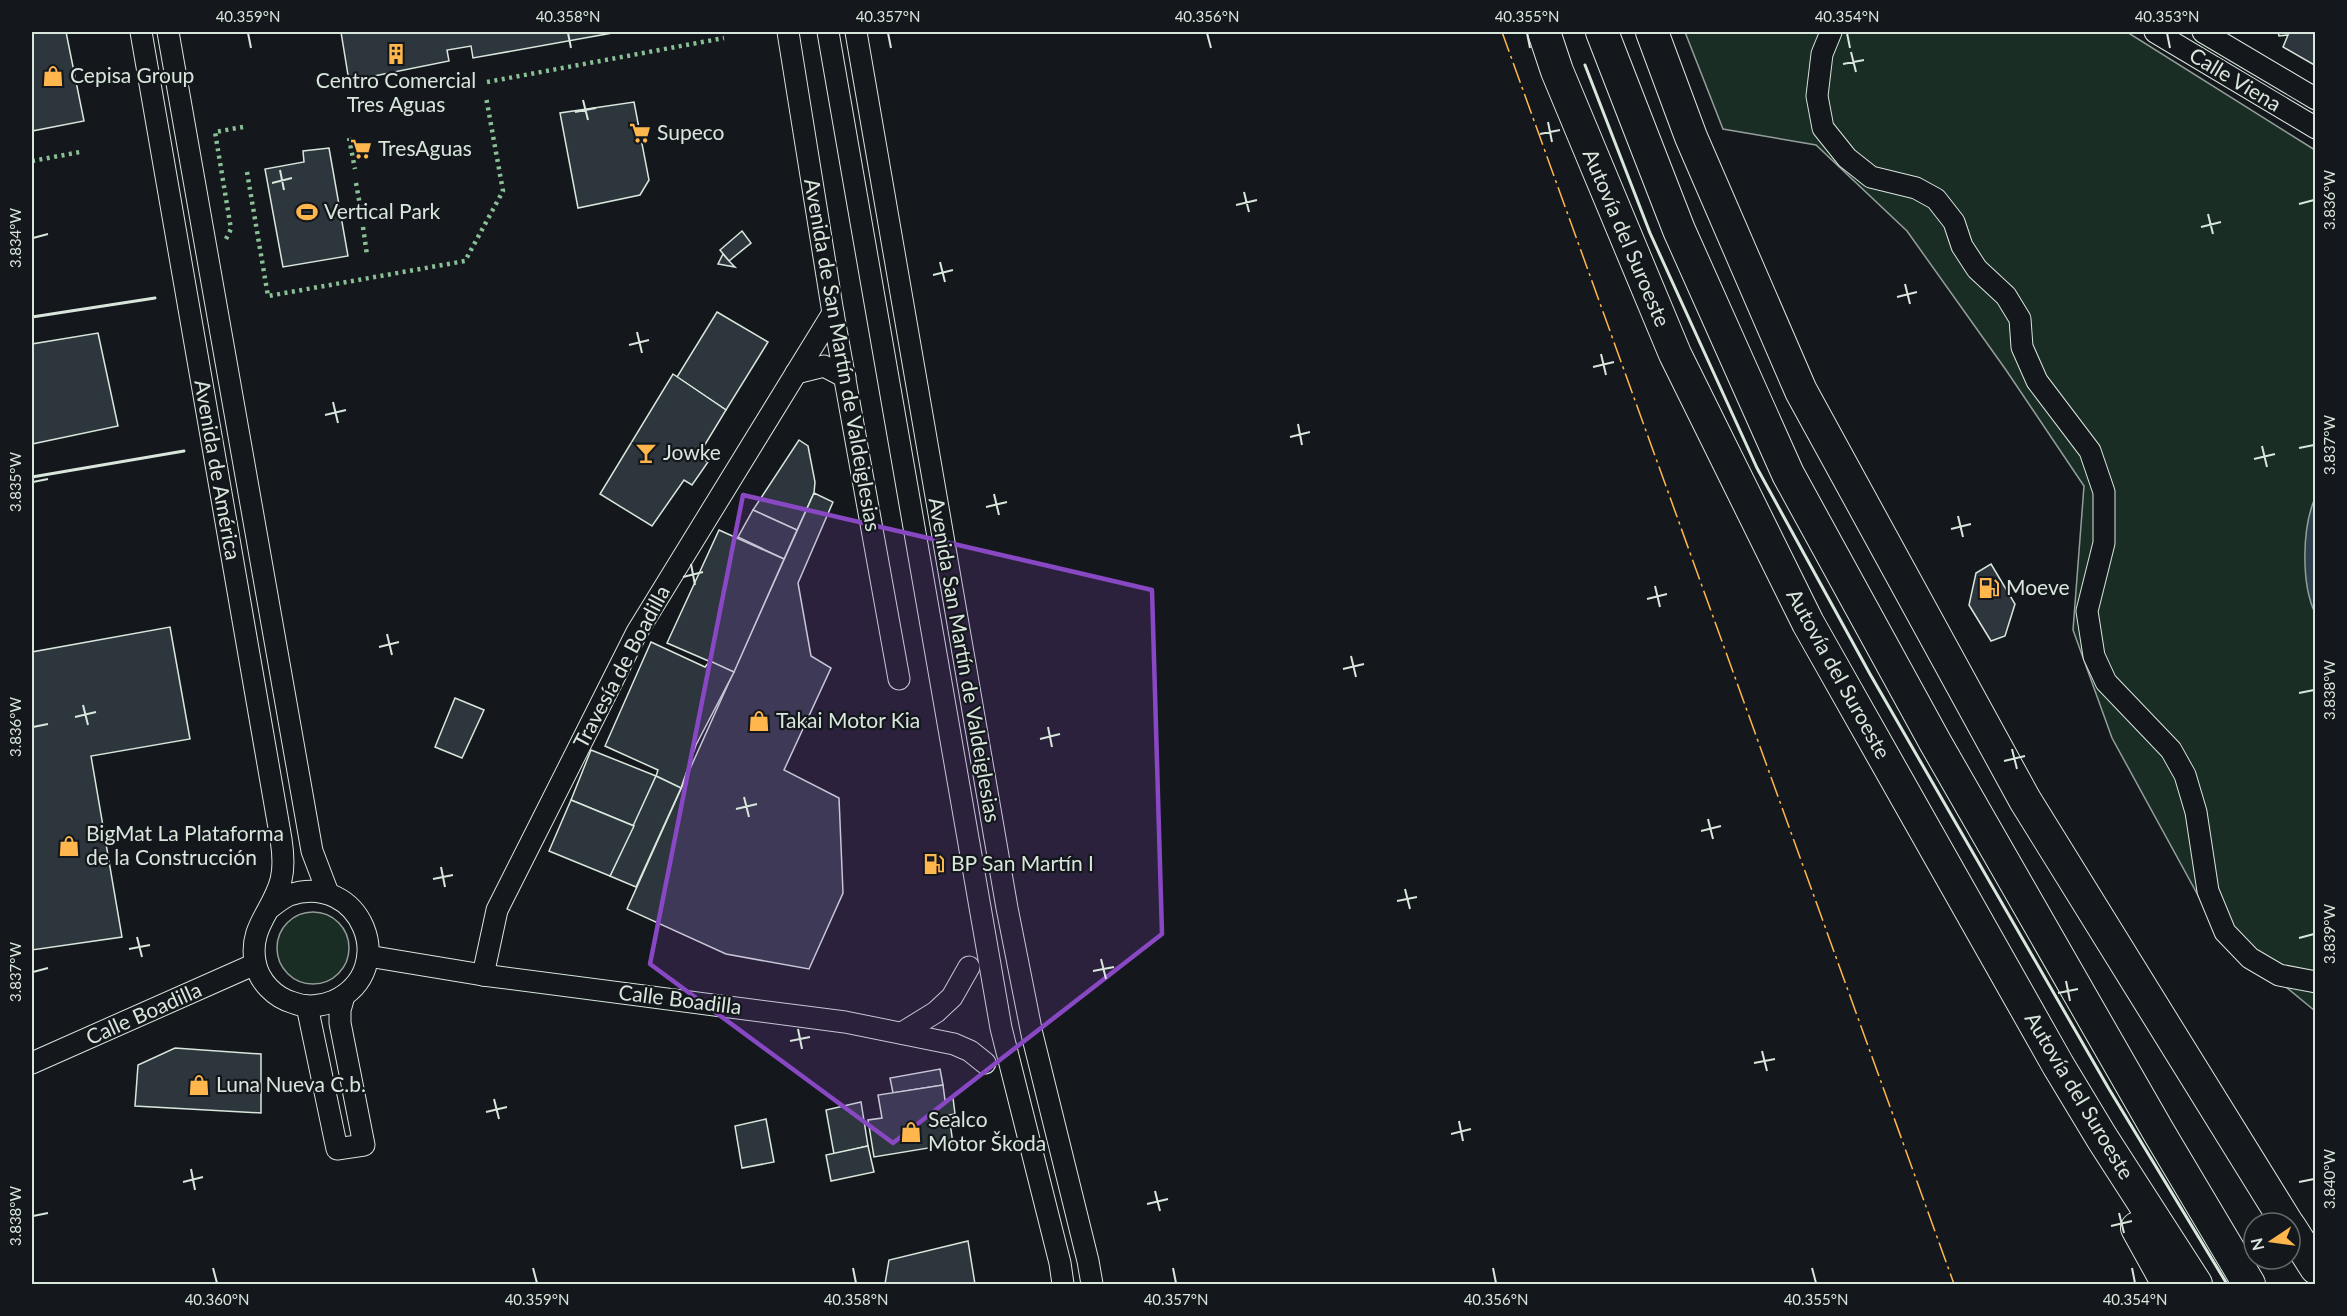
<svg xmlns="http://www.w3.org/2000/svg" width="2347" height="1316" viewBox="0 0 2347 1316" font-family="Lato,sans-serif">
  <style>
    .green { fill: #1a2d24; stroke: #939e99; stroke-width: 1.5 }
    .water { fill: #2f3f4d; stroke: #939e99; stroke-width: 1.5 }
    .building { fill: #2c363c; stroke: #d8e6dc; stroke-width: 1.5 }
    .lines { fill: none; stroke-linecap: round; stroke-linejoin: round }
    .minor-casing { stroke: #d8e6dc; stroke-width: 23 }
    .highway-casing { stroke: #d8e6dc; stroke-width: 34 }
    .minor { stroke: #14181c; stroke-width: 21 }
    .highway { stroke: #14181c; stroke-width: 32 }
    .hedge { stroke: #8ac095; stroke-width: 4.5; stroke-dasharray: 3 4.5; stroke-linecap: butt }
    .wall { stroke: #d8e6dc; stroke-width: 3 }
    .power { stroke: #ffb74d; stroke-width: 1.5; stroke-dasharray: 21 4.5 3 4.5; stroke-linecap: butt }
    .marked { fill: #8948c3; fill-opacity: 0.2; stroke: #8948c3; stroke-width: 4.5; stroke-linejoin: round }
    .ticks { fill: none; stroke: #d8e6dc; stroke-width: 2 }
    .labels { text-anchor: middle; stroke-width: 4.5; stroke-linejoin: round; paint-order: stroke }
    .poi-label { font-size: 21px; fill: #d8e6dc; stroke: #14181c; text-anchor: start }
    .street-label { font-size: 21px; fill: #d8e6dc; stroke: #14181c }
    .neatline { fill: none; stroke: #d8e6dc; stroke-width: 2 }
    .ticks-label { font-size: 15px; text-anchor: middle; fill: #d8e6dc }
  </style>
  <rect width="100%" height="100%" fill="#14181c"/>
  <!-- green -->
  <g class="green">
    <polygon points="1685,32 2127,32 2315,150 2315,1011 2217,930 2112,738 2073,630 2084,486 2006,370 1907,231 1816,145 1723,129"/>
    <circle cx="313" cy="948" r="36"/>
  </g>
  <!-- water -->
  <path class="water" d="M2315 498V613C2301 583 2302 528 2315 498Z"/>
  <!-- building -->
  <g class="building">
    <polygon points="32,32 66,32 84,121 32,131"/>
    <polygon points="341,32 618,32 473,58 471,46 447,50 449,61 349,81"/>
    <polygon points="2278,32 2316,32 2316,66 2283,47 2288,35 2279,36"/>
    <polygon points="634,102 649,180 640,195 578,208 560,113"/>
    <polygon points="329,148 348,256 283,267 265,169 304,162 303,151"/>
    <polygon points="742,231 751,243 729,261 720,250"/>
    <polygon points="723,254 729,261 735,267 718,264"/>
    <polygon points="717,312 768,342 726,410 677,377"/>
    <polygon points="98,333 118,426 32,444 32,344"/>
    <polygon points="673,374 726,410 698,456 708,462 692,485 684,480 652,526 600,494"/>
    <polygon points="799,440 808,446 815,482 814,493 797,530 753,510"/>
    <polygon points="814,493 833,502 798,583 811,656 831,668 784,770 839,798 843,893 809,969 726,954 627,909"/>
    <polygon points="753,510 797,530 784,559 738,537"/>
    <polygon points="719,530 784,559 734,672 667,643"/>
    <polygon points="1991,564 2015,604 2005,636 1991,641 1969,605 1976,573"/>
    <polygon points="170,627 190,739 91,756 122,937 32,950 32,652"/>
    <polygon points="651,642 705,667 710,661 734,672 696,745 681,788 656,776 658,770 605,746"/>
    <polygon points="455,698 484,710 462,758 435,747"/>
    <polygon points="591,750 656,776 634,826 571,800"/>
    <polygon points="656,776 681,788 636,887 610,876"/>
    <polygon points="571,800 634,826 610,876 549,851"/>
    <polygon points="175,1048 261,1054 261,1113 135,1106 138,1065"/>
    <polygon points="940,1069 943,1085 893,1093 890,1078"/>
    <polygon points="943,1085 945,1100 953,1098 955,1114 949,1115 953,1144 874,1157 868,1120 882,1118 878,1095"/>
    <polygon points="861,1102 868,1146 834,1154 826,1110"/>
    <polygon points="766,1119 774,1162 742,1168 735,1126"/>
    <polygon points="868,1146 874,1172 831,1181 826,1155"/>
    <polygon points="968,1241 975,1284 885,1284 889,1260"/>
  </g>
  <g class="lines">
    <defs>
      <g id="minor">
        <path d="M141 32 281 839C283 852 284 868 281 880 273 911 249 927 255 961 258 981 275 998 294 1003 306 1008 322 1006 334 1001 401 969 360 871 289 895 283 898 276 903 270 908"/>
        <polyline points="168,32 312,851 328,893"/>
        <polyline points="788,32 833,313 899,679"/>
        <polyline points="828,32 1001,1028 1060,1263 1063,1284"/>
        <polyline points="856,32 1007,908 1032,1034 1088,1261 1092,1284"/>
        <polyline points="1831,32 1822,54 1817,96 1823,128 1847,158 1871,177 1916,188 1936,199 1954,222 1962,246 1977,269 2006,296 2020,319 2022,347 2037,381 2090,451 2104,492 2104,543 2087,611 2094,656 2106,682 2171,750 2185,775 2196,812 2208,891 2225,932 2250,958 2279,975 2316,982"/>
        <polyline points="2155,32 2316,128"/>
        <polyline points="2203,32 2316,99"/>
        <polyline points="796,373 824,366 845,377"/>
        <polyline points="368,956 483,975 845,1022 954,1044 970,1051 985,1063"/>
        <polyline points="483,975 497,910 637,632 833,313"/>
        <polyline points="307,1006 337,1149 364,1145 340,1023 340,1010 344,996"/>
        <polyline points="902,1033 936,1012 952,997 969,967"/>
        <polyline points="32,1063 255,964"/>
      </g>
      <g id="highway">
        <polyline points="1544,32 1557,71 1675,354 1808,623 2058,1065 2102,1138 2196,1284"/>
        <polyline points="1602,32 1679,230 1788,474 1935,742 2158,1131 2249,1284"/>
        <polyline points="1652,32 1691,137 1801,391 2025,800 2287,1223"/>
        <polyline points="2290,1227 2316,1268"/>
        <polyline points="2137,1228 2168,1284"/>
      </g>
    </defs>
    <!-- minor casing -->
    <use href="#minor" class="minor-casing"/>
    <!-- highway casing -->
    <use href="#highway" class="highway-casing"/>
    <!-- minor -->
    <use href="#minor" class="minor"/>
    <!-- highway -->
    <use href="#highway" class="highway"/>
    <!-- hedge -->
    <g class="hedge">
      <polyline points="487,82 724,38"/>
      <polyline points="349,138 355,169"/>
      <polyline points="32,161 80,152"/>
      <polyline points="247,172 268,296 465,261 503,191 486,97"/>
      <polyline points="356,183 361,211"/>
      <polyline points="363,227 367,255"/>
      <polyline points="226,239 231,229 215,132 243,127"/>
    </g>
    <!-- wall -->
    <g class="wall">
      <polyline points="1585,65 1650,233 1757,468 1870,674 2109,1089 2227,1284"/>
      <polyline points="32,317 155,298"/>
      <polyline points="32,477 184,451"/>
    </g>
    <!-- power -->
    <polyline class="power" points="1502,32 1954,1284"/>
  </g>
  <!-- marked area -->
  <path class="marked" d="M743 495 1152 590 1162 934 893 1143 650 964Z"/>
  <!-- ticks -->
  <path class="ticks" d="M248 33 251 48M568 33 571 48M888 33 891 48M1207 33 1211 48M1527 33 1530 48M1847 33 1850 48M2167 33 2170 48M1851 52 1856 72M1843 64 1864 60M583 100 588 120M575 112 596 108M1548 122 1552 142M1540 134 1560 130M280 170 284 190M272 183 292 178M1244 192 1249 212M2299 204 2314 200M1236 205 1257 200M2208 214 2213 234M2201 227 2221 222M33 238 48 234M940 262 945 282M933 275 953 270M1905 284 1910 304M1897 297 1917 292M637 332 642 353M629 345 649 340M1601 354 1606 375M1593 367 1614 362M333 402 338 423M325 415 346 410M1298 424 1302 445M1290 437 1310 432M2262 446 2267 467M2299 448 2314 445M2254 459 2275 454M33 482 48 479M994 494 999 515M986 507 1007 502M1958 516 1963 537M1951 529 1971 524M691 564 695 585M683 577 703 572M1655 586 1660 607M1647 599 1667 594M387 634 392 655M379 647 399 642M1351 656 1356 677M1343 669 1364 664M2299 693 2314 690M83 705 88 725M75 717 96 712M33 727 48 724M1048 727 1052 747M1040 739 1060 734M2012 749 2017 769M2004 761 2025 756M744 797 749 817M736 809 757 804M1708 819 1713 839M1701 831 1721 826M441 867 445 887M433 879 453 875M1405 889 1410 909M1397 901 1417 897M137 937 142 957M2299 938 2314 934M129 949 150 945M1101 959 1106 979M1093 971 1114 967M33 972 48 968M2066 981 2070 1001M2058 993 2078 989M798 1029 802 1049M790 1041 810 1037M1762 1051 1767 1071M1754 1063 1775 1059M494 1099 499 1119M486 1112 507 1107M1459 1121 1463 1141M1451 1134 1471 1129M191 1169 195 1190M183 1182 203 1177M2299 1182 2314 1179M1155 1191 1160 1211M1147 1204 1168 1199M2119 1213 2124 1233M33 1216 48 1213M2111 1226 2132 1221M213 1268 217 1283M533 1268 537 1283M853 1268 856 1283M1173 1268 1176 1283M1493 1268 1496 1283M1812 1268 1816 1283M2132 1268 2135 1283"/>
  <!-- icons -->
  <defs>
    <symbol id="building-bare" viewBox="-9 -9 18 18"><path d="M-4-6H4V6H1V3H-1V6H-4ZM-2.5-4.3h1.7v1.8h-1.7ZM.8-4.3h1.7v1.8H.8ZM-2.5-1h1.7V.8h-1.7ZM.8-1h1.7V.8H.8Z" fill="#ffb74d" stroke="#14181c" stroke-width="2.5" paint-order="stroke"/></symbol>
    <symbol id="shop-bare" viewBox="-9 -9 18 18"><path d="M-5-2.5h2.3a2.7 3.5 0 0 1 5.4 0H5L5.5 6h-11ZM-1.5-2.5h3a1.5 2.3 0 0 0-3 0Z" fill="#ffb74d" stroke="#14181c" stroke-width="2.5" paint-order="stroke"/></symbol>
    <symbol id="supermarket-bare" viewBox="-9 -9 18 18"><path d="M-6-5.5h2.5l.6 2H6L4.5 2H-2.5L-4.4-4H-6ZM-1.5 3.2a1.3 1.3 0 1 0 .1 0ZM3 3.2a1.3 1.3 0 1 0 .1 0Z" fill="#ffb74d" stroke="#14181c" stroke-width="2.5" paint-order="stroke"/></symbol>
    <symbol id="stadium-bare" viewBox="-9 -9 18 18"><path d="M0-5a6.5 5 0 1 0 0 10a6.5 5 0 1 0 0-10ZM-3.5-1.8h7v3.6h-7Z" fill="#ffb74d" stroke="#14181c" stroke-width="2.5" paint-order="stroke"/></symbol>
    <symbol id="bar-bare" viewBox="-9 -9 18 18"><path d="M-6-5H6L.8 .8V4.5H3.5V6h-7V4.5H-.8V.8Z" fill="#ffb74d" stroke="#14181c" stroke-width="2.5" paint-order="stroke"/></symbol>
    <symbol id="fuel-bare" viewBox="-9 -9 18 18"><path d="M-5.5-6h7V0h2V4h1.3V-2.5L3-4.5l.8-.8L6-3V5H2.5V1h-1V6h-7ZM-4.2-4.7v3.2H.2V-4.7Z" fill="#ffb74d" stroke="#14181c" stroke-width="2.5" paint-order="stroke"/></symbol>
  </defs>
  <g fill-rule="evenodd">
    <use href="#building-bare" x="381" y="39" width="30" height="30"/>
    <use href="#shop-bare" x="38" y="61" width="30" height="30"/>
    <use href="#supermarket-bare" x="625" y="118" width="30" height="30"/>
    <use href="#supermarket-bare" x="346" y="134" width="30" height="30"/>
    <use href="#stadium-bare" x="292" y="197" width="30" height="30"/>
    <use href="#bar-bare" x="631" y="438" width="30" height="30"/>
    <use href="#fuel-bare" x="1974" y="573" width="30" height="30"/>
    <use href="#shop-bare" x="744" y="706" width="30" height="30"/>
    <use href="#shop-bare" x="54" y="831" width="30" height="30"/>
    <use href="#fuel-bare" x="919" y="849" width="30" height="30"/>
    <use href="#shop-bare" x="184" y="1070" width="30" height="30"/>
    <use href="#shop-bare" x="896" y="1117" width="30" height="30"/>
  </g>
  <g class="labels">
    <!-- poi labels -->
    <g class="poi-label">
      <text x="70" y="83">Cepisa Group</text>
      <text x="396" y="88" text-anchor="middle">Centro Comercial<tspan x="396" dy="24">Tres Aguas</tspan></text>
      <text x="657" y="140">Supeco</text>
      <text x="378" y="156">TresAguas</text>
      <text x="324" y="219">Vertical Park</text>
      <text x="663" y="460">Jowke</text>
      <text x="2006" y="595">Moeve</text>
      <text x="776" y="728">Takai Motor Kia</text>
      <text x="86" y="841">BigMat La Plataforma<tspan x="86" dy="24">de la Construcción</tspan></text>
      <text x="951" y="871">BP San Martín I</text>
      <text x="216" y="1092">Luna Nueva C.b.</text>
      <text x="928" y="1127">Sealco<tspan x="928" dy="24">Motor Škoda</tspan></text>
    </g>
    <!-- street labels -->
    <g class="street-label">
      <text transform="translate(2235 80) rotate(31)" y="7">Calle Viena</text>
      <text transform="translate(1626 238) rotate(67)" y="7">Autovía del Suroeste</text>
      <text transform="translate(842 355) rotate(80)" y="7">Avenida de San Martín de Valdeiglesias</text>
      <text transform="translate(217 470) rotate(80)" y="7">Avenida de América</text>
      <text transform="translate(964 660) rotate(80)" y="7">Avenida San Martín de Valdeiglesias</text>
      <text transform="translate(622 667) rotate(-62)" y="7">Travesía de Boadilla</text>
      <text transform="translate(1838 674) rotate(61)" y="7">Autovía del Suroeste</text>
      <text transform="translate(680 1000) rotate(7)" y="7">Calle Boadilla</text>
      <text transform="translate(144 1014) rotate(-24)" y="7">Calle Boadilla</text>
      <text transform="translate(2079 1096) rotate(59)" y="7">Autovía del Suroeste</text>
    </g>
  </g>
  <!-- border -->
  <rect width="2347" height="1316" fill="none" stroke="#14181c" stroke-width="66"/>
  <!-- north arrow -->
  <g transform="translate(2272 1241) rotate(257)"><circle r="28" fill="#14181c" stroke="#626a69" stroke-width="1.5"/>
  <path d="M0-4.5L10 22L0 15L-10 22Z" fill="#ffb74d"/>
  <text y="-9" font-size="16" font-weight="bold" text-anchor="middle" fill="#d8e6dc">N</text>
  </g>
  <rect x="33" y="33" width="2281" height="1250" class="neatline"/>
  <g class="ticks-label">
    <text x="248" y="22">40.359°N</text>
    <text x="568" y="22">40.358°N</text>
    <text x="888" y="22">40.357°N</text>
    <text x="1207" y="22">40.356°N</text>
    <text x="1527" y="22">40.355°N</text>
    <text x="1847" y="22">40.354°N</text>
    <text x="2167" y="22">40.353°N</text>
    <text transform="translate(2330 200) rotate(-90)" y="5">3.836°W</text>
    <text transform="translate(16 238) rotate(-90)" y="5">3.834°W</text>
    <text transform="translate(2330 445) rotate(-90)" y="5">3.837°W</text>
    <text transform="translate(16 482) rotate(-90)" y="5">3.835°W</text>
    <text transform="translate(2330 690) rotate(-90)" y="5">3.838°W</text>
    <text transform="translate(16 727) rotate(-90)" y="5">3.836°W</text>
    <text transform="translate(2330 934) rotate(-90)" y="5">3.839°W</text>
    <text transform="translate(16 972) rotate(-90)" y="5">3.837°W</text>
    <text transform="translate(2330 1179) rotate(-90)" y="5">3.840°W</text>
    <text transform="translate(16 1216) rotate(-90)" y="5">3.838°W</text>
    <text x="217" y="1305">40.360°N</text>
    <text x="537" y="1305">40.359°N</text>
    <text x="856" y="1305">40.358°N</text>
    <text x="1176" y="1305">40.357°N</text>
    <text x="1496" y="1305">40.356°N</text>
    <text x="1816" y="1305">40.355°N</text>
    <text x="2135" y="1305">40.354°N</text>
  </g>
</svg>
